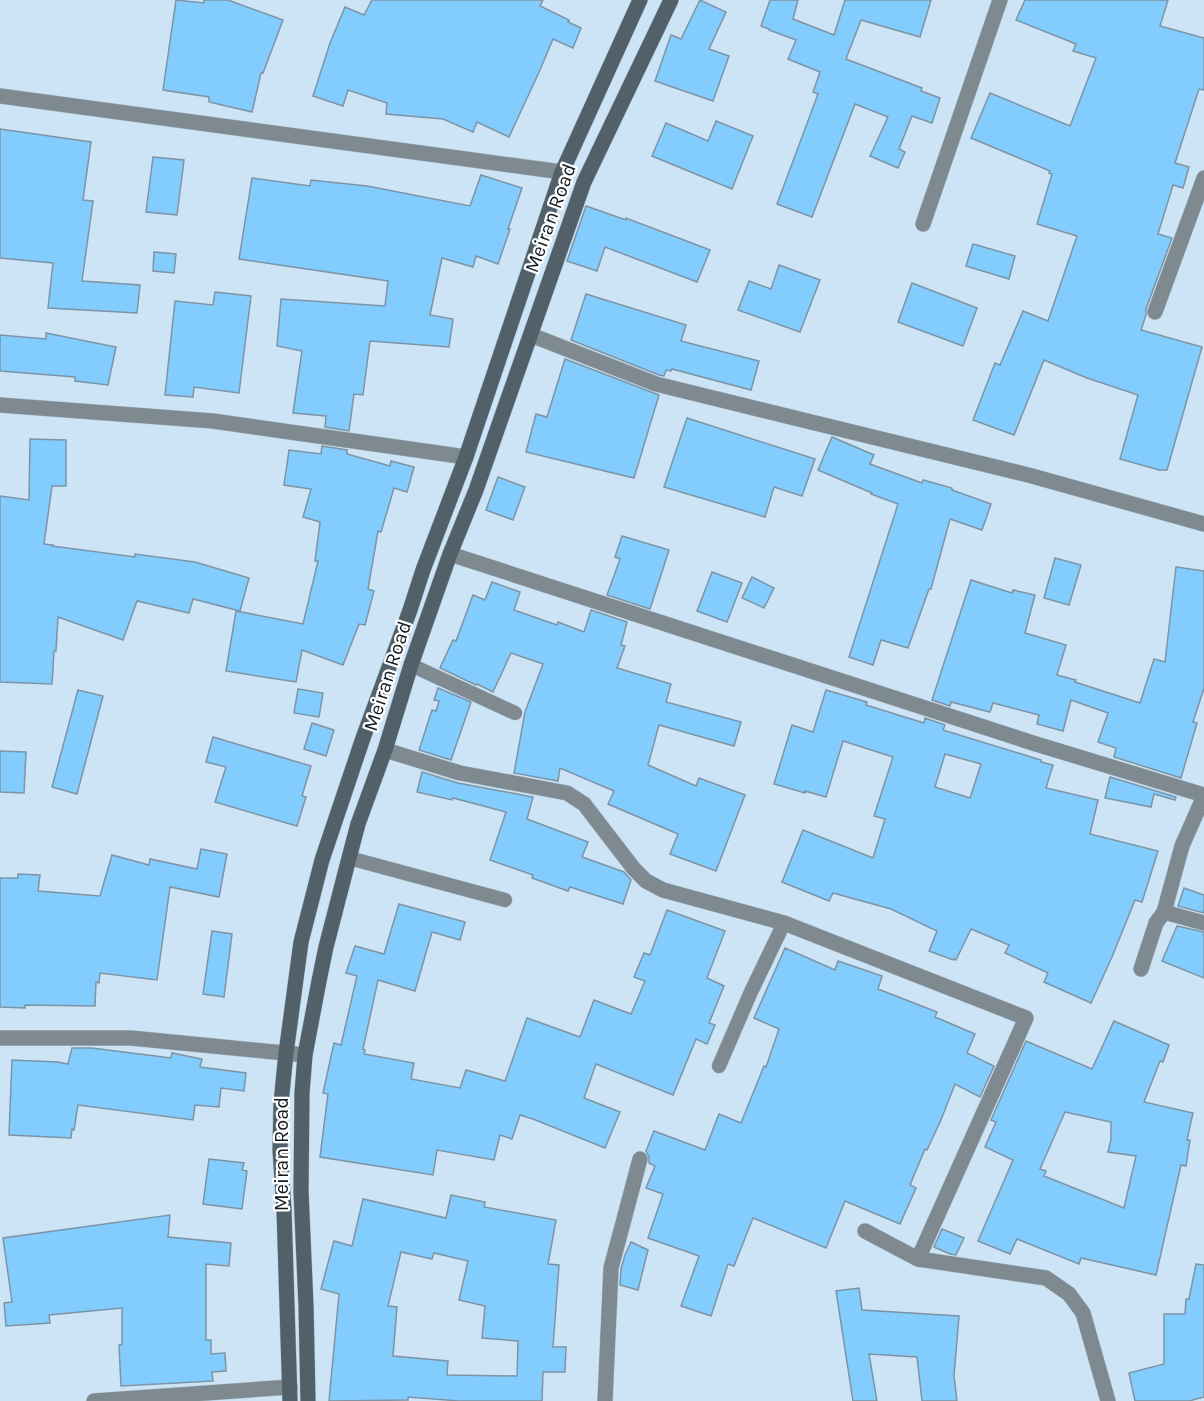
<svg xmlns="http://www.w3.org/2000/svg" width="1204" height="1401" viewBox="0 0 1204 1401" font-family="Karla,sans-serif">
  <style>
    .building { fill: #82ccfe; stroke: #7e94a4; stroke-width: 1.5; fill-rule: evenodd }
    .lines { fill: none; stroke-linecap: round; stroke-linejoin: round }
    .lane-casing { stroke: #abc0d0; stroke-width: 15 }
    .street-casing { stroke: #abc0d0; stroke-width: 16 }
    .secondary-casing { stroke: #abc0d0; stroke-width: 16 }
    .lane { stroke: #7f8990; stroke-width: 14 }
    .street { stroke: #7f8990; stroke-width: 15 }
    .secondary { stroke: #52606a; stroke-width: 15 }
    .labels { text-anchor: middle; stroke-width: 4.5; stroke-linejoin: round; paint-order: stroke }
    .street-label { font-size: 20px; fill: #121a21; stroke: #fff }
  </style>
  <rect width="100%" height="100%" fill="#cce4f6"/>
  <!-- building -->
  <g class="building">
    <polygon points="176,0 204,3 204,0 228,0 283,20 263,73 261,73 252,112 209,102 209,97 163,90"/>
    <polygon points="372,0 543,0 540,6 569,20 568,22 581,28 573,48 553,39 540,70 509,137 477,122 473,132 443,119 386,114 387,103 348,90 343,106 313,96 330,43 345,7 364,15"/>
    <polygon points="700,0 726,12 709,49 729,56 713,101 655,81 671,35 681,39"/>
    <polygon points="770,0 798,0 793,19 834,35 845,0 931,0 920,37 861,20 846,59 922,88 921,91 940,98 932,123 912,116 899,149 905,152 898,168 870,156 888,117 855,104 812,217 777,204 818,94 813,92 820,72 788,59 796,40 769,30 769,29 761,26"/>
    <polygon points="1025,0 1168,0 1160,26 1204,38 1204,90 1199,89 1175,163 1189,167 1183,188 1173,185 1158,234 1172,238 1146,309 1146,315 1141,330 1202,347 1167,470 1159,470 1120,459 1138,395 1087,378 1044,360 1014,435 973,420 995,363 1000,365 1023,311 1048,321 1077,236 1037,224 1052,174 1049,173 1050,171 971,138 990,93 1070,126 1096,58 1073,51 1076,44 1016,20"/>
    <polygon points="716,121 753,136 732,189 652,156 666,123 708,141"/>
    <polygon points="0,129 91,142 83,200 93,201 82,281 140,285 137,313 48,308 53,263 0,258"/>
    <polygon points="153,157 184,160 177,215 146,212"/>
    <polygon points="481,175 522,188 508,229 510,229 498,264 476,256 473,267 442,258 430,315 453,319 449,347 370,341 363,395 354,394 349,431 325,427 326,416 293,413 302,351 277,346 281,299 385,306 388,281 239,259 252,178 310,186 311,180 367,186 470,206"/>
    <polygon points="586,206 626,220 626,218 710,250 697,282 605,247 597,271 567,261"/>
    <polygon points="973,244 1015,256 1009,279 966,266"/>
    <polygon points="154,252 176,254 174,273 153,271"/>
    <polygon points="779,265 820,280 800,332 738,310 749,281 771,289"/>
    <polygon points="912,283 977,308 963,346 898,322"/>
    <polygon points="215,292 251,296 239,393 194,387 193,397 165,395 175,301 213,305"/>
    <polygon points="586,294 686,325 681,341 759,361 751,390 672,369 671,371 666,370 664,376 659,375 571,340"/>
    <polygon points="46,333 116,347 108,385 75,381 75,377 0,371 0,335 46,339"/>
    <polygon points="565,359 659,395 634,478 526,452 536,414 547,417"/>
    <polygon points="687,418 815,459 802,496 774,487 765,517 664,487"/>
    <polygon points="832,437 874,455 870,464 922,483 923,480 952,488 952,490 991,504 982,530 950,519 931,589 929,589 908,648 881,640 873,665 849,657 898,504 871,494 872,493 818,470"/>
    <polygon points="30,439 66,440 66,486 52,486 44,544 53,545 52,546 135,557 135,554 195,562 249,578 240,611 193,599 189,613 137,601 123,640 58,617 56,651 54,651 52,684 0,682 0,496 29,500"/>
    <polygon points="322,446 347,450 347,454 390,466 391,461 414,467 407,492 394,488 381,532 378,531 368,589 374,591 365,625 359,624 343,665 302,650 296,682 226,671 236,611 303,624 318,561 315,561 320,522 303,517 311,489 284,485 289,450 321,454"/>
    <polygon points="498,477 525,487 513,520 486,510"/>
    <polygon points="622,536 669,550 650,609 607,595 620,559 615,557"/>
    <polygon points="1055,558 1081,565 1069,605 1044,598"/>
    <polygon points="1176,567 1204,571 1204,688 1193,722 1197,723 1181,778 1114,757 1116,748 1098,742 1108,713 1071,700 1063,731 1037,724 1039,715 993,703 990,712 951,702 950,706 932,700 971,580 1012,593 1013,590 1035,595 1025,633 1066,645 1057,675 1076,680 1075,682 1140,703 1154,659 1165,662"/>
    <polygon points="712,572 742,583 727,622 697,611"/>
    <polygon points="752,577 774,588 764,608 742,598"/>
    <polygon points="492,582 520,592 514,610 557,625 558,622 584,632 591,610 627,622 621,645 625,646 617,668 671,684 666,702 741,722 734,746 659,725 648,765 696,786 699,778 745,795 716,871 670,854 678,834 608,804 614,791 560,768 558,781 514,773 525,712 543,664 511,653 493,692 477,684 476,685 440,668 453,640 456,641 473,595 485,600"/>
    <polygon points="438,688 471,702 451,760 419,750 432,710 436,711 439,701 434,700"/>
    <polygon points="298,689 323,693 319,717 294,713"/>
    <polygon points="78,690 103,696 77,794 52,787"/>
    <path d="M826 690 867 702 866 705 924 723 925 718 945 725 943 730 1041 760V762L1053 765 1046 788 1098 800 1090 834 1158 851 1142 902 1135 900 1112 957 1091 1003 1044 982 1048 973 1005 953 1009 945 971 929 956 960 954 959 953 960 929 951 937 931 891 909 833 893 829 901 782 882 803 830 873 858 885 819 874 816 893 757 843 741 826 797 805 791V793L774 784 792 725 813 732ZM945 754 981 764 970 798 935 787Z"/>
    <polygon points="312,723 334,730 326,756 304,749"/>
    <polygon points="213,737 311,766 302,796 306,797 297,826 215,802 226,767 206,762"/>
    <polygon points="0,751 26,752 24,793 0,792"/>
    <polygon points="422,772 458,783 533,797 527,819 588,842 582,857 624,872 631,880 623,904 570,887 568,891 532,878 533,875 490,860 506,812 453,798 452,800 417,792"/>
    <polygon points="1110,777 1176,797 1175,800 1154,794 1151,807 1105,798"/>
    <polygon points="201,849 227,854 219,897 170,887 157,980 100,973 99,983 96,982 95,1006 25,1005 25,1008 0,1007 0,878 18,878 18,874 40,875 38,891 100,896 112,855 149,865 150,859 197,869"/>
    <polygon points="1184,888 1204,895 1204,913 1178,906"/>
    <polygon points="399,904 465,922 460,940 432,932 415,991 378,980 363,1049 365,1050 364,1054 414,1063 411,1079 460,1088 466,1070 505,1081 527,1018 580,1037 594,1000 631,1014 645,981 634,977 644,953 650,955 667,910 725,931 707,978 724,986 709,1023 715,1025 707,1044 696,1039 673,1095 596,1064 584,1098 620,1112 605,1148 533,1119 520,1115 512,1139 500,1135 494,1160 437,1150 433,1175 320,1157 328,1094 323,1093 334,1043 341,1045 357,976 346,973 355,946 384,954"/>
    <polygon points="1177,926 1204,932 1204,978 1162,961"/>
    <polygon points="212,931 232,934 224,997 203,994"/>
    <polygon points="785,948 835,970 838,961 882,976 878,989 937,1012 935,1017 975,1034 967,1053 994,1066 980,1097 955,1084 941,1120 927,1150 925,1149 910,1185 916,1188 900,1224 845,1201 826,1248 753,1218 734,1266 728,1264 711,1316 681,1306 699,1256 648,1238 663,1194 646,1188 655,1166 649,1163 649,1157 646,1151 654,1131 705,1150 719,1114 741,1123 764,1066 766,1067 779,1029 754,1018"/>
    <path d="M1114 1021 1169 1045 1163 1062 1160 1061 1144 1102 1193 1113 1187 1140H1190L1186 1166 1181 1165 1156 1275 1081 1258 1079 1264 1017 1239 1010 1254 978 1241 1013 1160 985 1147 996 1122 991 1120 1026 1041 1092 1069ZM1065 1112 1111 1122V1139L1108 1152 1136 1156 1124 1208 1044 1176 1046 1171 1040 1169Z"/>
    <polygon points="72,1048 92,1048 171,1058 172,1053 202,1059 200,1067 246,1073 244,1091 221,1088 219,1107 195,1105 193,1120 78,1105 74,1130 72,1129 71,1138 9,1135 12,1060 58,1062 68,1064"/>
    <polygon points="209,1159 244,1163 242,1170 247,1171 242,1209 203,1204"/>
    <path d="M451 1195 485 1202 484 1207 556 1220 548 1264 559 1265 553 1347H566L565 1372H543L542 1401H459L408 1397V1400L329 1401 339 1294 321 1289 334 1241 352 1246 363 1199 446 1218ZM401 1252 432 1259 434 1253 468 1261 459 1300 485 1306 482 1338 518 1341 517 1376 447 1375 448 1361 393 1356 397 1307 388 1306Z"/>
    <polygon points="170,1215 168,1237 231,1243 229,1266 206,1264 206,1340 211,1340 211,1354 225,1353 226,1371 212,1372 213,1381 121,1386 119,1345 122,1345 122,1308 49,1315 50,1323 6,1326 4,1303 12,1302 3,1238"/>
    <polygon points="942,1229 964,1238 956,1255 950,1254 934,1247"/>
    <polygon points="631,1242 648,1250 638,1290 620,1285 621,1269 625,1255"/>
    <polygon points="1196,1264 1204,1265 1204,1397 1189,1401 1135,1401 1129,1373 1164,1364 1164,1314 1185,1314 1186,1299 1189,1299"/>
    <polygon points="859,1288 862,1310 959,1316 954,1376 957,1401 922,1401 917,1357 869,1354 877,1401 853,1401 836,1291"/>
  </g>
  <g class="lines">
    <defs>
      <g id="lane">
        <polyline points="411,665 515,713"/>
        <polyline points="349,858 505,900"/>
        <polyline points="719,1066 750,994 784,923"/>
      </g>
      <g id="street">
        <polyline points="0,96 562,172"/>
        <polyline points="923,224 1000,0"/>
        <polyline points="1155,312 1204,178"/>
        <polyline points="531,335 656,384 1032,476 1204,524"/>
        <polyline points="0,405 213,421 466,457"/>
        <polyline points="450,554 1036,744 1204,795"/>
        <polyline points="385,750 460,773 567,793 584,804 634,869 646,881 663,890 784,923 1026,1018 918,1259"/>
        <polyline points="1164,912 1182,846 1204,796"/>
        <polyline points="1141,969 1156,923 1164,912 1204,923"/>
        <polyline points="0,1038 131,1038 305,1055"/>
        <polyline points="865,1231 918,1259 1046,1278 1069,1294 1083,1313 1108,1401"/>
        <polyline points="94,1401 290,1387"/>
        <polyline points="605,1401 611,1268 640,1159"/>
      </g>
      <g id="secondary">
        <polyline points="290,1401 284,1210 280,1150 281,1103 286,1053 301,942 322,860 363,738 410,610 423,570 466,457 562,172 640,0"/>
        <polyline points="308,1401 306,1306 301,1191 302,1093 305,1055 319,981 326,947 349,858 358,824 385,750 411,665 450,554 476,490 584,182 671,0"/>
      </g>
    </defs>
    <!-- lane casing -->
    <use href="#lane" class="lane-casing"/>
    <!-- street casing -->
    <use href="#street" class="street-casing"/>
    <!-- secondary casing -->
    <use href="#secondary" class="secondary-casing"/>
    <!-- lane -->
    <use href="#lane" class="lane"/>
    <!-- street -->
    <use href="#street" class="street"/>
    <!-- secondary -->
    <use href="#secondary" class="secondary"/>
  </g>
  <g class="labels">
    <!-- street labels -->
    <g class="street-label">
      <text transform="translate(550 218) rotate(-70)" y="7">Meiran Road</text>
      <text transform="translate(387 676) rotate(-72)" y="7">Meiran Road</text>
      <text transform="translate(281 1154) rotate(-90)" y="7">Meiran Road</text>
    </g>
  </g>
</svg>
